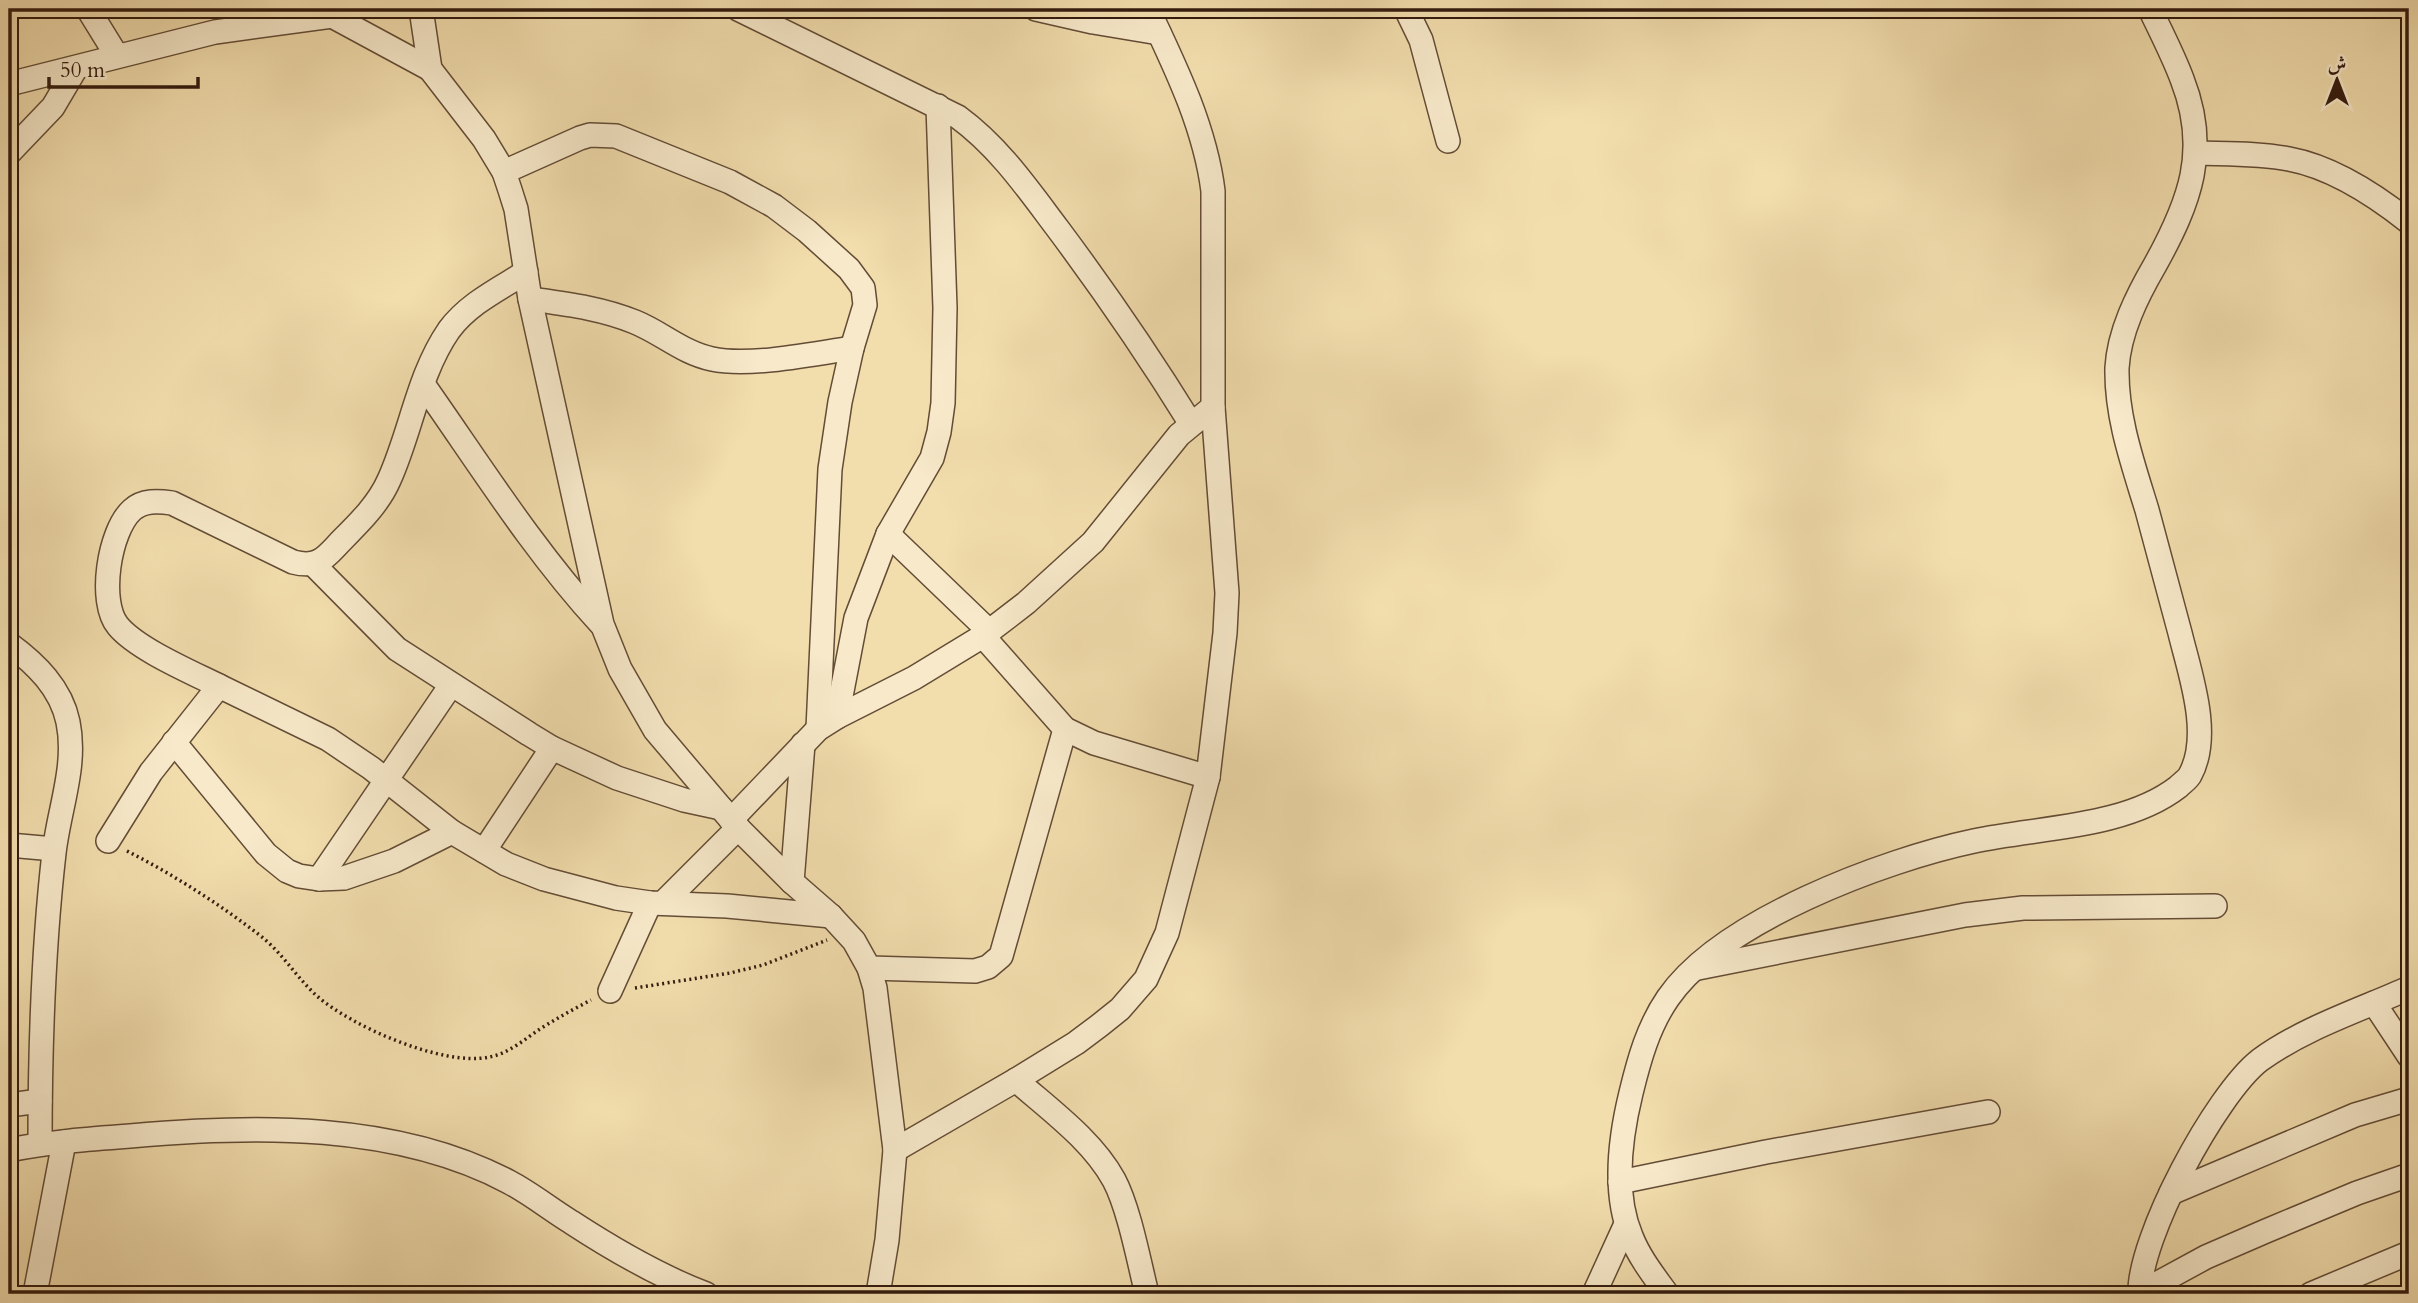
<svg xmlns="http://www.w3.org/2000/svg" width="2418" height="1303" viewBox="0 0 2418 1303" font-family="Cardo,Amiri,serif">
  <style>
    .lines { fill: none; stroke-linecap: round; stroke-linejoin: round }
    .minor-casing { stroke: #634c36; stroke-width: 26 }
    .path { stroke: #331b0e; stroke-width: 3.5; stroke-dasharray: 2 3.5; stroke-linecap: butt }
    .minor { stroke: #f7e9ca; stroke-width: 23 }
  </style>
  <rect width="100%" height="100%" fill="#f2ddad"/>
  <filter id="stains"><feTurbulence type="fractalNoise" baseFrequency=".00286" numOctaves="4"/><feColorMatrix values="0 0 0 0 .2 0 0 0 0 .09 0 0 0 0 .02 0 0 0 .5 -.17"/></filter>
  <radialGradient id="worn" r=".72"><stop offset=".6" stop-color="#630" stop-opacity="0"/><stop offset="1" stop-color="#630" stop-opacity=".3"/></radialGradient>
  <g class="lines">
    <defs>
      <g id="minor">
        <polyline points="88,9 117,56"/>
        <polyline points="421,9 430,69 484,139 504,172 510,190 516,209 530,299 602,624 620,669 655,730 738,828 792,882 831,916 854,941 869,968 875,988 895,1150 887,1240 878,1294"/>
        <path d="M738 9 958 117C999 147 1027 188 1058 229 1105 292 1149 356 1191 424"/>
        <polyline points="1036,9 1093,22 1159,33"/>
        <polyline points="1406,9 1421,40 1448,141"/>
        <polyline points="332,16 430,69"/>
        <polyline points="9,84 215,32 332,16 355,9"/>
        <polyline points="9,153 53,107 76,68"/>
        <path d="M2196 153C2227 154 2259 153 2289 159 2332 167 2375 195 2409 222"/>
        <polyline points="504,172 580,138 590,135 616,136 730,182 774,206 807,231 849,269 863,288 865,305 852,348 840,402 830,469 818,729"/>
        <path d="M530 299C566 304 601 308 635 322 662 333 683 353 712 359 749 367 814 354 852 348"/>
        <path d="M423 384C480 465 533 550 600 623"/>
        <polyline points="888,534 990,632"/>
        <polyline points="313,564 397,649 529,734 552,748 617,778 684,800 721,808"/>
        <polyline points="983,636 1065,729 1094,743 1208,777"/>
        <path d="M9 644C36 664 61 688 68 722 77 766 59 809 54 853 43 949 40 1047 40 1144"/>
        <path d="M219 686C191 672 137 649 118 626 98 602 109 531 132 510 143 500 158 501 172 503L293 562C320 569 326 556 343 539 360 522 379 503 389 480 411 432 418 375 449 330 468 304 499 289 526 272"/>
        <polyline points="837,717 856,618 888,534 932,458 939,432 943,403 945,308 938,106"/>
        <polyline points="174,742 266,854 287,871 299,876 319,879 344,878 394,861 452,832"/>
        <polyline points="731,820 818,729 837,717 914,678 983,636 1026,603 1093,542 1179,435 1213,407"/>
        <polyline points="108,841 151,772 219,686 328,739 371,768 452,832 506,864 544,879 616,898 650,903 727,906 831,916"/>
        <polyline points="9,845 54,849"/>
        <polyline points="484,851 552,748"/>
        <polyline points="319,879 451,685"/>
        <polyline points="792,882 803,744"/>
        <polyline points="663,903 738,828"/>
        <polyline points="869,968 975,971 988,967 1001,956 1065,729"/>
        <polyline points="1698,968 1965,915 2023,908 2215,906"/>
        <polyline points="610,991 650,903"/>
        <polyline points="2374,1003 2409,1056"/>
        <path d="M1016 1080C1050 1110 1092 1140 1114 1180 1129 1208 1139 1262 1147 1294"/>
        <polyline points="9,1105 40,1101"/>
        <path d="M9 1150C49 1142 89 1139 130 1136 254 1125 396 1122 509 1182 530 1193 550 1209 571 1222 614 1250 658 1276 706 1294"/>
        <path d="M895 1150 1016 1080 1076 1043 1100 1025 1120 1009 1146 979 1167 933 1208 777 1225 633 1227 593 1213 407V191C1205 127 1175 66 1148 9"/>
        <polyline points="1620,1182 1766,1152 1988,1112"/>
        <polyline points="2171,1193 2355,1115 2409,1099"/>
        <polyline points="35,1294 64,1142"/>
        <polyline points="1594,1294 1626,1224"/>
        <path d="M1667 1294C1654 1276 1639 1257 1631 1236 1613 1193 1620 1138 1631 1093 1639 1060 1648 1027 1668 998 1721 921 1884 860 1974 841 2039 827 2125 828 2178 787 2182 783 2188 779 2190 775 2212 735 2190 674 2180 633 2169 592 2158 551 2147 510 2133 464 2116 417 2117 368 2119 332 2137 296 2155 265 2190 202 2210 150 2182 79 2173 55 2161 32 2150 9"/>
        <polyline points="2138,1294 2206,1257 2266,1231 2357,1193 2409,1175"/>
        <path d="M2140 1294C2138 1239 2216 1094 2260 1060 2304 1028 2360 1010 2409 988"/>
        <polyline points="2311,1294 2409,1253"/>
      </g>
    </defs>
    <!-- minor casing -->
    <use href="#minor" class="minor-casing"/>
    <!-- path -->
    <g class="path">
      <path d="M127 851C174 875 221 905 262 937 283 954 297 978 317 996 351 1026 443 1067 489 1057 508 1054 525 1039 540 1029 557 1018 574 1009 591 1000"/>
      <polyline points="635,988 730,973 763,965 827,940"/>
    </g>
    <!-- minor -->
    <use href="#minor" class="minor"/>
  </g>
  <!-- margin -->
  <rect width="2418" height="1303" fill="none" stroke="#f2ddad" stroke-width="35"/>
  <rect x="10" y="10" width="2397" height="1282" fill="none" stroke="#331b0e" stroke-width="3.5"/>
  <rect x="18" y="18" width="2383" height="1268" fill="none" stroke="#331b0e" stroke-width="2"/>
  <!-- north arrow -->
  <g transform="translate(2337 80)" stroke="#f7e9ca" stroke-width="5" paint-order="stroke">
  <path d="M0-5L12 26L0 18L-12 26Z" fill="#331b0e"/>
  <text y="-10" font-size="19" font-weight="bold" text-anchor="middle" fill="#331b0e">ش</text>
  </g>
  <!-- scale -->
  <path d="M49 77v10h149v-10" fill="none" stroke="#331b0e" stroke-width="3.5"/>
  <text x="60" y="77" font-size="21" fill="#331b0e" stroke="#f7e9ca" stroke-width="5" paint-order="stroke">50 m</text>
  <rect width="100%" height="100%" filter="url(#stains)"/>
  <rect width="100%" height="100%" fill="url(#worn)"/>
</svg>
